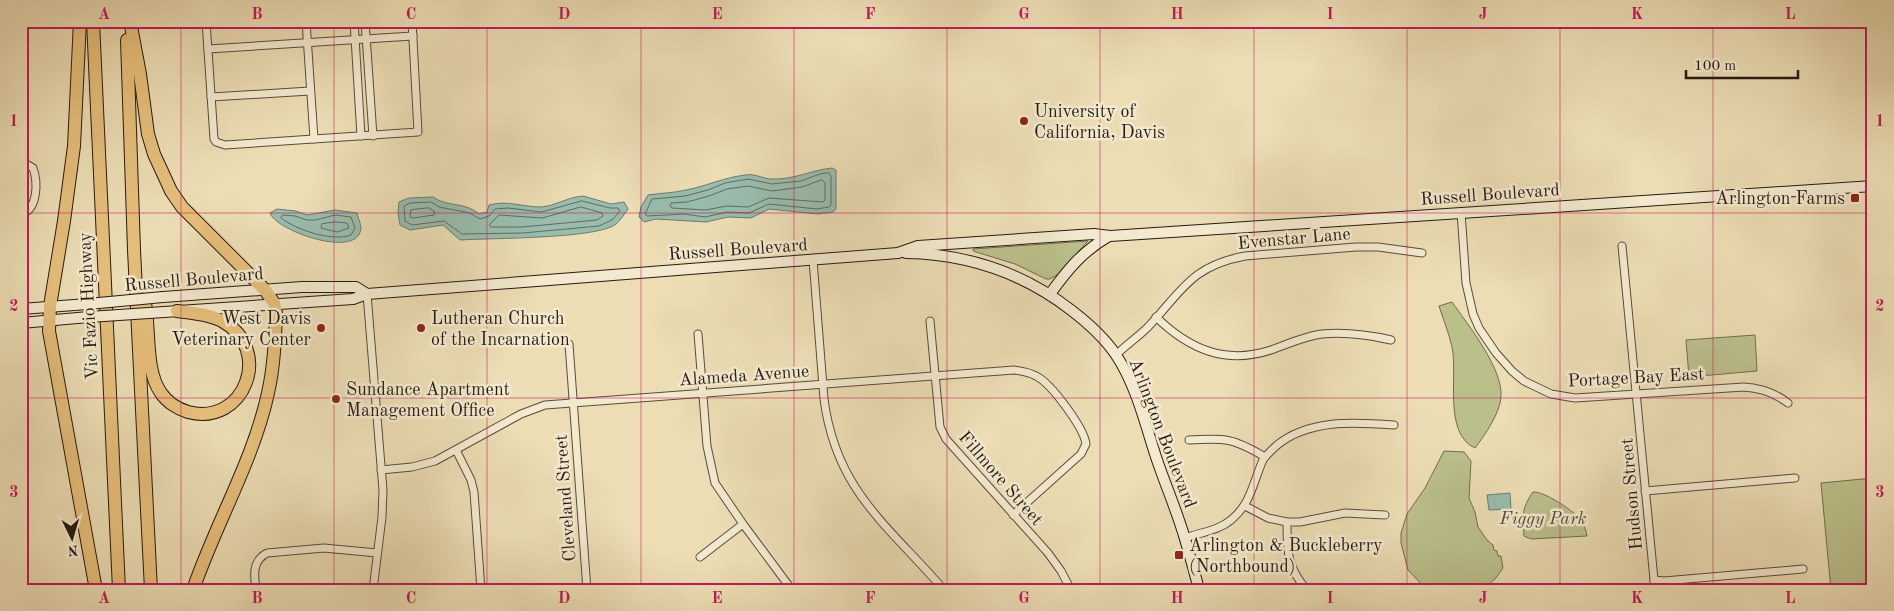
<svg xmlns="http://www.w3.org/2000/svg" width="1894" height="611" viewBox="0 0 1894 611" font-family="'Old Standard TT',serif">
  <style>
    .green { fill: #bbc08b; stroke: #716e50 }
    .water { fill: #99bcad; stroke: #6b7c70 }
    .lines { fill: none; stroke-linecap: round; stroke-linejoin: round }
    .shore { stroke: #606c60; stroke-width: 1 }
    .street-casing { stroke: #584c3c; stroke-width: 9 }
    .secondary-casing { stroke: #271b14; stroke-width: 12 }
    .highway-casing { stroke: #271b14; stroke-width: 14 }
    .street { stroke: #f3e9ce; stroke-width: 7 }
    .secondary { stroke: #f3e9ce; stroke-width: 10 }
    .highway { stroke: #e6be7a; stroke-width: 12 }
    .secondary-bridge-casing { stroke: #271b14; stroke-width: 12; stroke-linecap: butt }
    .secondary-bridge { stroke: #f3e9ce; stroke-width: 10 }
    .grid { fill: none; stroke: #c2185b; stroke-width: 1; stroke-opacity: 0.55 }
    .poi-dot { fill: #8f2418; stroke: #f3e9ce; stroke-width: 2 }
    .labels { text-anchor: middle; stroke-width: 5; stroke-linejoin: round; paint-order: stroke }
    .poi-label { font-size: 18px; fill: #271b14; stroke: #f3e9ce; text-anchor: start }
    .street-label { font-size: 18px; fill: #271b14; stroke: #f3e9ce }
    .park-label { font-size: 18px; font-style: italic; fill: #534d38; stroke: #f3e9ce }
    .neatline { fill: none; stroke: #c2185b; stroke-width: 2 }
    .grid-label { font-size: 16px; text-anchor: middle; font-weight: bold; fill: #c2185b }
  </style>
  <rect width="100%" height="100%" fill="#ecddb4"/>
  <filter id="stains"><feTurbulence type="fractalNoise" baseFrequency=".004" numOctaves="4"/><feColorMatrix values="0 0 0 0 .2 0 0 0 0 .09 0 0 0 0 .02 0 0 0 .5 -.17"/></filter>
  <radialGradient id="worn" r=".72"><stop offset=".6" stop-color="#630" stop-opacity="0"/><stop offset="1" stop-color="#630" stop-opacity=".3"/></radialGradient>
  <!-- green -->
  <g class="green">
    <polygon points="1088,241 1057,275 1050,279 1046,279 1015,264 973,251 973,249"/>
    <path d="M1452 302C1468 325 1503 368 1501 397 1500 413 1485 435 1475 448 1443 434 1458 374 1452 347 1449 333 1443 319 1439 306Z"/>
    <polygon points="1755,335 1757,371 1689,377 1686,340"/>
    <polygon points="1444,451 1464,452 1471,461 1469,498 1475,512 1478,527 1487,540 1493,545 1494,550 1497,551 1498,556 1501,556 1503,568 1495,579 1483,590 1427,590 1408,570 1401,543 1401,533 1407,514 1425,488"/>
    <polygon points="1873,478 1873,590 1831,590 1821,483"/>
    <path d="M1533 492C1544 491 1572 510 1579 518 1583 523 1586 529 1587 536L1531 539 1524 536C1523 516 1521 509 1533 492Z"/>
  </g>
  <!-- water -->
  <g class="water">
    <path d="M832 168 836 170V209L833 212 818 214 769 209 751 218 728 217 706 222 656 219 644 222 639 217 641 207 648 195C660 193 674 193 686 190 707 186 725 177 746 175 754 173 763 179 772 179 793 180 812 170 832 168Z"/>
    <path d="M583 196 611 204 624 202 628 209C625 213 621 220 616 224 598 239 489 238 460 240L443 225 410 230 400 225 398 212 399 202 409 198 433 197C447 207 466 202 479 214L487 212 489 205C507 200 523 207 541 207 555 206 568 197 583 196Z"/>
    <path d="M277 209 296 211 307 215 335 210 357 213C358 218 361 224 361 228 359 260 276 231 270 213Z"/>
    <polygon points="1510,493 1511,509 1489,510 1487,495"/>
  </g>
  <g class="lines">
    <!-- shore -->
    <g class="shore">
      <polygon points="829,173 831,176 831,205 829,207 817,209 769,204 749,213 727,212 705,217 684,214 647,216 645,214 652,199 685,196 708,190 725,183 748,179 772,184 801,181 820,174"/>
      <polygon points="822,180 825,183 825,200 823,202 769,198 748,207 727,206 705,210 672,208 670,206 671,203 687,202 709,196 727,189 748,186 772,191 802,187"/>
      <polygon points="582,201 610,208 618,208 620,211 612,220 599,226 523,233 462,234 444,221 412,225 405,221 404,206 410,203 431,202 439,207 470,213 480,219 489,216 495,209 508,208 541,212"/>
      <polygon points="581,207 602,213 603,216 597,220 522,227 491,227 489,225 499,215 542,218"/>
      <polygon points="429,208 435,212 434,215 413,218 410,217 411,210"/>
      <path d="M283 215 295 216 307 220H316L335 215 351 217 355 228 351 235C333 242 296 230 281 218Z"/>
      <polygon points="336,222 347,223 349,228 337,232 321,228 322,224"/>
    </g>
    <defs>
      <g id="street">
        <polyline points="206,21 214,139 216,142 225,145 418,132 412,21"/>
        <polyline points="306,21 314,139"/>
        <polyline points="354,21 361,136"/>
        <polyline points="365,21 373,136"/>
        <polyline points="208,49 413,36"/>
        <polyline points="211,97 310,91"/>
        <path d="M21 161 33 168C38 182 38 210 21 214"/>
        <path d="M1461 212 1466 283 1473 314 1479 328 1496 353 1512 371 1524 381 1551 394 1575 398 1744 387C1761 388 1775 393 1788 403"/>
        <polyline points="1622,246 1655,590"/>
        <path d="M813 260 824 399C836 491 888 525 944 590"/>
        <polyline points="367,294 383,490 382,517 373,590"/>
        <path d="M1156 317C1189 349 1225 365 1271 350 1288 344 1305 336 1322 334 1345 332 1369 335 1391 340"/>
        <polyline points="930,321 940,427 946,439 1048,553 1061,571 1071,590"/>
        <polyline points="698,334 707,446 715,483 743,524 792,590"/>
        <polyline points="569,344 587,590"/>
        <path d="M1116 355C1126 345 1138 337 1148 327 1182 291 1191 266 1245 256L1356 247H1378L1422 253"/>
        <path d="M1189 440C1226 438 1233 438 1265 457"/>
        <polyline points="456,450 471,480 474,492 481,590"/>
        <path d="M381 470 412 467 435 461 521 414 545 405 1014 370C1021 371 1029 372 1036 376 1051 383 1084 428 1086 444L1081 454 1013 515"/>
        <polyline points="1645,491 1795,478"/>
        <polyline points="1245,506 1268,518 1287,522 1300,522 1345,513 1385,515"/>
        <path d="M1287 522C1287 551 1287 568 1307 590"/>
        <path d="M1185 538C1201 532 1218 531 1231 520 1251 504 1253 482 1263 460 1266 455 1272 450 1276 446 1308 419 1354 422 1394 425"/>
        <polyline points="700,557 743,524"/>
        <polyline points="1654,580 1664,581 1803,569"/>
        <path d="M256 590C254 575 252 561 267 553L324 548 377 553"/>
      </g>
      <g id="secondary">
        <path d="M906 253C967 254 1023 273 1071 310 1088 323 1104 337 1116 355 1136 385 1145 423 1156 457 1165 484 1177 511 1185 539 1190 556 1195 573 1199 590"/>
        <path d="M1050 294C1068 269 1083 251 1109 236"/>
        <polyline points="163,297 302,287 356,287 367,294"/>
        <polyline points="21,309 88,304"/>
        <polyline points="164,312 353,299 367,294 898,253 918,246 1094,234 1110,236 1873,186"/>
        <polyline points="21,323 89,317"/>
      </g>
      <g id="highway">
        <polyline points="80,21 74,146 64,221 50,306 49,331 96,590"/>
        <polyline points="93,21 119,590"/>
        <path d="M130 21 140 74 148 134 154 154 171 191 182 207 265 290 274 303 276 313C275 340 274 367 268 393 254 459 215 525 193 590"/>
        <polyline points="127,40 134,250 151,590"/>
        <path d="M145 303C150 330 145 371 161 393 167 402 178 409 188 412 245 427 274 349 222 321 209 314 191 313 177 311"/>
      </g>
    </defs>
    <!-- street casing -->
    <use href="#street" class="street-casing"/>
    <!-- secondary casing -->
    <use href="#secondary" class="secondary-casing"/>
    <!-- highway casing -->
    <use href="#highway" class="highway-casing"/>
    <!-- street -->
    <use href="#street" class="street"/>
    <!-- secondary -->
    <use href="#secondary" class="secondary"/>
    <!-- highway -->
    <use href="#highway" class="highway"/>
    <defs>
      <g id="secondary-bridge">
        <polyline points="88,304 163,297"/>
        <polyline points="89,317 164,312"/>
      </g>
    </defs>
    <!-- secondary-bridge casing -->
    <use href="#secondary-bridge" class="secondary-bridge-casing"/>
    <!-- secondary-bridge -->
    <use href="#secondary-bridge" class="secondary-bridge"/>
  </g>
  <!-- grid -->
  <path class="grid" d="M181 21V590M334 21V590M487 21V590M641 21V590M794 21V590M947 21V590M1100 21V590M1254 21V590M1407 21V590M1560 21V590M1713 21V590M21 213H1873M21 398H1873"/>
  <!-- markers -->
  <g class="poi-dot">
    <circle cx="1024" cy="121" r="5"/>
    <rect x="1850" y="193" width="10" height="10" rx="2.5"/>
    <circle cx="321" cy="328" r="5"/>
    <circle cx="421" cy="328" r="5"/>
    <circle cx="336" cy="399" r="5"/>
    <rect x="1174" y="550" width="10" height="10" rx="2.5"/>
  </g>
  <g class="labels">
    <!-- poi labels -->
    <g class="poi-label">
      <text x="1034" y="117">University of<tspan x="1034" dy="21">California, Davis</tspan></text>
      <text x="1845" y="204" text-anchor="end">Arlington Farms</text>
      <text x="311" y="324" text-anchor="end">West Davis<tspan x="311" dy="21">Veterinary Center</tspan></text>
      <text x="431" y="324">Lutheran Church<tspan x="431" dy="21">of the Incarnation</tspan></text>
      <text x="346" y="395">Sundance Apartment<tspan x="346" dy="21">Management Office</tspan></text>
      <text x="1189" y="551">Arlington &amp; Buckleberry<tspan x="1189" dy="21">(Northbound)</tspan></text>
    </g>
    <!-- street labels -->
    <g class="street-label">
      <text transform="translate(1490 194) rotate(-4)" y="6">Russell Boulevard</text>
      <text transform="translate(1294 238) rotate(-5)" y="6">Evenstar Lane</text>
      <text transform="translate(738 249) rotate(-4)" y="6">Russell Boulevard</text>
      <text transform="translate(194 279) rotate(-5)" y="6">Russell Boulevard</text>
      <text transform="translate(88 306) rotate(-93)" y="6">Vic Fazio Highway</text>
      <text transform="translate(744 375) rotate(-4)" y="6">Alameda Avenue</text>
      <text transform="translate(1636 377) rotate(-3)" y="6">Portage Bay East</text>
      <text transform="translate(1163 433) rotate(69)" y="6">Arlington Boulevard</text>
      <text transform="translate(1001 478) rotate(49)" y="6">Fillmore Street</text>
      <text transform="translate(1631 494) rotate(-95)" y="6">Hudson Street</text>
      <text transform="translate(565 498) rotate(-94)" y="6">Cleveland Street</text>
    </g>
    <!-- park labels -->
    <g class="park-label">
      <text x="1543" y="524">Figgy Park</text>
    </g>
  </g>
  <!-- margin -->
  <rect width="1894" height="611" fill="none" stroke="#ecddb4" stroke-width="55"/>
  <!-- north arrow -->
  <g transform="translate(72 538) rotate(175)" stroke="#f3e9ce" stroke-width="4" paint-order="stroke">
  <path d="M0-4L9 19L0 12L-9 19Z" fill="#271b14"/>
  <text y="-8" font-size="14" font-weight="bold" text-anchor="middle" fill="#271b14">N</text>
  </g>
  <!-- scale -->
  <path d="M1686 70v8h112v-8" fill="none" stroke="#271b14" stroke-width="2.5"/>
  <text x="1694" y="70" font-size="15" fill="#271b14" stroke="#f3e9ce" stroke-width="4" paint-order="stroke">100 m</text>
  <rect x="28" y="28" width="1838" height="556" class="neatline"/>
  <g class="grid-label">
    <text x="104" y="19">A</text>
    <text x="257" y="19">B</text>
    <text x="411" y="19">C</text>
    <text x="564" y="19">D</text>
    <text x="717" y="19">E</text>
    <text x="870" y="19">F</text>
    <text x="1024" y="19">G</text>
    <text x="1177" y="19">H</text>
    <text x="1330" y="19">I</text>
    <text x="1483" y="19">J</text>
    <text x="1637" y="19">K</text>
    <text x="1790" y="19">L</text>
    <text x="14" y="126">1</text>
    <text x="1880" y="126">1</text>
    <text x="14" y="311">2</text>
    <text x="1880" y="311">2</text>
    <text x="14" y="497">3</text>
    <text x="1880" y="497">3</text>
    <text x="104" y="603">A</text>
    <text x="257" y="603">B</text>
    <text x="411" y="603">C</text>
    <text x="564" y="603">D</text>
    <text x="717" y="603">E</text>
    <text x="870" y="603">F</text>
    <text x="1024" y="603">G</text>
    <text x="1177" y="603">H</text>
    <text x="1330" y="603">I</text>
    <text x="1483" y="603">J</text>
    <text x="1637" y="603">K</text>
    <text x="1790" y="603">L</text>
  </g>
  <rect width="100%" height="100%" filter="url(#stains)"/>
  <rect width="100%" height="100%" fill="url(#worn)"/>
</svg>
